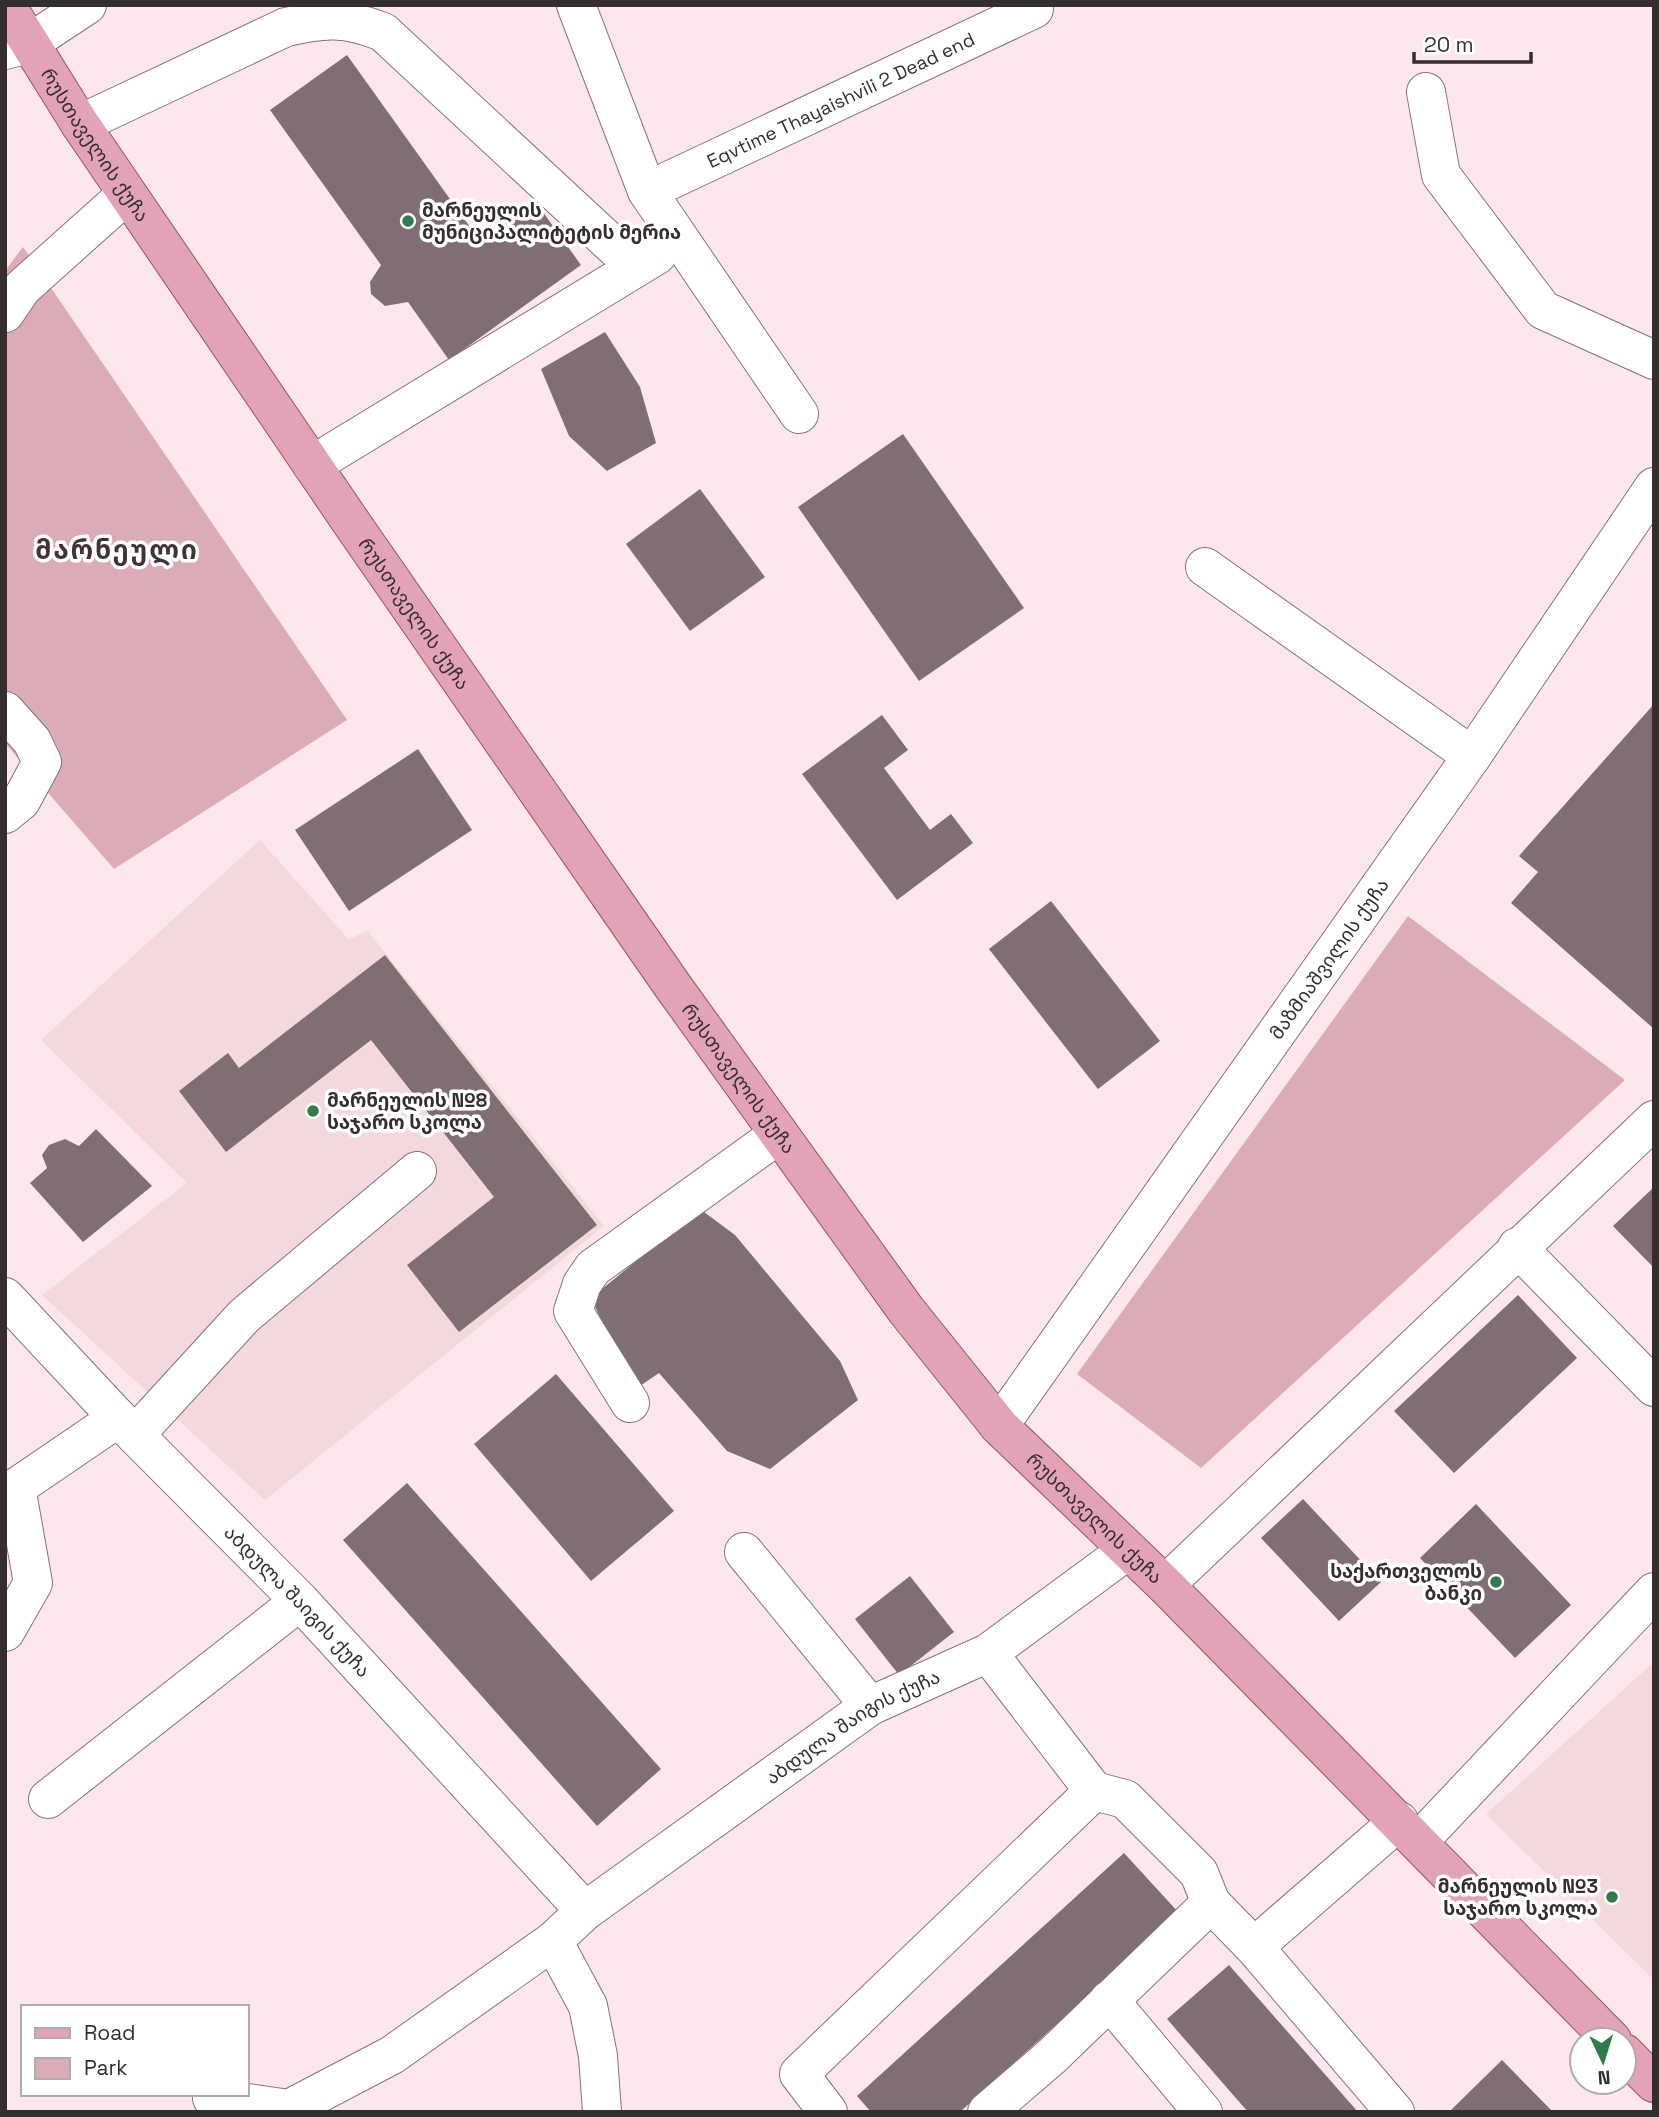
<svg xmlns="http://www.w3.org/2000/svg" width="1659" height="2117" viewBox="0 0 1659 2117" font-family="'Space Grotesk','Noto Sans Georgian',sans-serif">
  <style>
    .built { fill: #f3d8dd }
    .green { fill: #dbacb7 }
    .building { fill: #7f6e72 }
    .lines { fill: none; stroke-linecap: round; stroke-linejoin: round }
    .minor-casing { stroke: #847377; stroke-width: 40 }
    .major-casing { stroke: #995267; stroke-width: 40 }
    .minor { stroke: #fff; stroke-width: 38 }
    .major { stroke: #e2a3b6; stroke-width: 38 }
    .poi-dot { fill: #2e7b4b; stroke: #fff; stroke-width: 2.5 }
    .labels { text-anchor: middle; stroke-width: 7; stroke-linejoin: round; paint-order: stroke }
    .street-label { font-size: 19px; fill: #352e2f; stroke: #fff }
    .poi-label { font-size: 19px; font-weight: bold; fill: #352e2f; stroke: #fff; text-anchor: start }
    .district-label { font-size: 26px; font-weight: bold; letter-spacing: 2px; fill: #413235; stroke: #fff }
  </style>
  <rect width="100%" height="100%" fill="#fce8ec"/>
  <!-- built -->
  <g class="built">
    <polygon points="260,840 349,940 367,930 604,1226 265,1500 42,1295 187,1183 41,1040"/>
    <polygon points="1654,1662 1654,1980 1486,1814"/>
  </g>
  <!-- green -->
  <g class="green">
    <polygon points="23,247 347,720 114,869 5,743 5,271"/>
    <polygon points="1408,916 1625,1080 1201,1468 1077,1374"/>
  </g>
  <!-- building -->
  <g class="building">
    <polygon points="347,55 480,241 535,201 581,265 449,360 408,302 385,306 371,294 370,282 381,265 270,110"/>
    <polygon points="605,332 640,387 656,443 607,471 569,436 541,369"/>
    <polygon points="903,434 1024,608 919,681 798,507"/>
    <polygon points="700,489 765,577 690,631 626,544"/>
    <polygon points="1654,704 1654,1029 1511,903 1538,872 1519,856"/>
    <polygon points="882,715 908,750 884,768 930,830 951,814 973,843 897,900 802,774"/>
    <polygon points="418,749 472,830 349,911 295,830"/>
    <polygon points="1051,901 1160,1041 1098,1089 989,949"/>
    <polygon points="385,955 597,1225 459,1332 407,1265 494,1197 371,1040 226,1152 179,1091 228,1053 239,1068"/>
    <polygon points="96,1129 152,1186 83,1242 30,1183 47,1168 42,1155 49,1145 65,1139 79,1146"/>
    <polygon points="1654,1187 1654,1268 1613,1226"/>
    <polygon points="700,1209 735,1235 840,1361 858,1400 770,1469 727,1451 659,1373 634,1390 591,1298"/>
    <polygon points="1518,1295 1577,1358 1454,1473 1394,1411"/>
    <polygon points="556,1374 674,1511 591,1581 474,1444"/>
    <polygon points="407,1483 661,1769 597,1826 343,1540"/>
    <polygon points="1303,1499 1381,1582 1339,1621 1261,1538"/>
    <polygon points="1476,1504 1571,1605 1515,1658 1420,1558"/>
    <polygon points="910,1576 954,1632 899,1675 855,1619"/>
    <polygon points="1124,1853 1179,1913 960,2112 871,2112 857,2096"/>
    <polygon points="1229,1965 1358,2112 1248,2112 1167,2019"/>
    <polygon points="1502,2060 1553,2112 1449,2112"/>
  </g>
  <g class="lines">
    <defs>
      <g id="minor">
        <polyline points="576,5 647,191 799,414"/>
        <polyline points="5,50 28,44 87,5"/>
        <polyline points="1426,92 1441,175 1543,310 1654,360"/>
        <path d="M80 124 286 27C325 18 345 17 383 32L636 267"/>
        <path id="s1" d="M647 191 1034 9"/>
        <polyline points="5,313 22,288 127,194"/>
        <polyline points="312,465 657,255"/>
        <polyline points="1205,567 1472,756"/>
        <polyline points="5,711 32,741 42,762 21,801 5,814"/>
        <polyline points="1517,1247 1654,1387"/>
        <path id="s2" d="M5 1297 118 1418 300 1601 585 1911"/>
        <polyline points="630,1403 573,1311 582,1284 593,1268 779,1134"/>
        <path id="s3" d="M999 1426 1472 756 1654 487"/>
        <polyline points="135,1435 244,1316 417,1171"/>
        <polyline points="5,1495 118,1418"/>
        <polyline points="744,1552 870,1706"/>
        <polyline points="1165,1585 1654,1120"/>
        <polyline points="5,1632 33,1583 16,1487"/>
        <polyline points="1094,1791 1125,1799 1199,1873 1211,1903 1254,1947 1395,2112"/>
        <polyline points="48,1799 300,1601"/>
        <polyline points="1419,1841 1654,1592"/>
        <polyline points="553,1941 588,2006 598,2056 602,2112"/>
        <polyline points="1254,1947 1399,1821"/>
        <polyline points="1109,2000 1203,2112"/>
        <path id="s4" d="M212 2098 289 2109 392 2055 553 1941 585 1911 870 1706 988 1653 1128 1550"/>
        <polyline points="828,2112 799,2074 1094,1791 988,1653"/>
        <polyline points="987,2112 1051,2057 1211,1903"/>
      </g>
      <g id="major">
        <path id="s5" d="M6 5 80 124 353 525 672 985 906 1310 999 1426 1165 1585 1612 2040"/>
        <polyline points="1624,2053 1654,2083"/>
      </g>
    </defs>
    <!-- minor casing -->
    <use href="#minor" class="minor-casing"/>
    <!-- major casing -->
    <use href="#major" class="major-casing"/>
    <!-- minor -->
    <use href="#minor" class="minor"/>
    <!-- major -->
    <use href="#major" class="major"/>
  </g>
  <!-- markers -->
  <g class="poi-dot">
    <circle cx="408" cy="221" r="7"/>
    <circle cx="313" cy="1111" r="7"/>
    <circle cx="1496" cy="1582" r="7"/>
    <circle cx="1612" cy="1897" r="7"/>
  </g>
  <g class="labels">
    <!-- street labels -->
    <g class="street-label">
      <text dy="7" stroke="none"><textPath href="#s1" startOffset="214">Eqvtime Thayaishvili 2 Dead end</textPath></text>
      <text dy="7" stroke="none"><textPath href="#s5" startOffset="166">რუსთაველის ქუჩა</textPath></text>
      <text dy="7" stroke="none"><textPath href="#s5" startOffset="733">რუსთაველის ქუჩა</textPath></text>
      <text dy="7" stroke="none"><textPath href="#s3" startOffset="572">მაზმიაშვილის ქუჩა</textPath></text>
      <text dy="7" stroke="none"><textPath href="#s5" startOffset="1300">რუსთაველის ქუჩა</textPath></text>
      <text dy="7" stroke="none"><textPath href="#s5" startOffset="1867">რუსთაველის ქუჩა</textPath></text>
      <text dy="7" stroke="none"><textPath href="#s2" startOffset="422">აბდულა შაიგის ქუჩა</textPath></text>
      <text dy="7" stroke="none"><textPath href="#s4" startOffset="761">აბდულა შაიგის ქუჩა</textPath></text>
    </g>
    <!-- poi labels -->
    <g class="poi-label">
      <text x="422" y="217">მარნეულის<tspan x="422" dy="22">მუნიციპალიტეტის მერია</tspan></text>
      <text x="327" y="1107">მარნეულის №8<tspan x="327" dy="22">საჯარო სკოლა</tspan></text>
      <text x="1482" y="1578" text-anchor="end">საქართველოს<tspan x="1482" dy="22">ბანკი</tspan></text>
      <text x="1598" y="1893" text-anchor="end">მარნეულის №3<tspan x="1598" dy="22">საჯარო სკოლა</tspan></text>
    </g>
    <!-- district labels -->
    <g class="district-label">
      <text x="117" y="559">მარნეული</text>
    </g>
  </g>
  <!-- border -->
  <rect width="1659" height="2117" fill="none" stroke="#352e2f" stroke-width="14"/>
  <!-- legend -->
  <rect x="21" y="2005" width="228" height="91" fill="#ffffff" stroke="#aeabac" stroke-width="2"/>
  <rect x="35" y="2028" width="35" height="10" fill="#e2a3b6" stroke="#aeabac" stroke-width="2"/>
  <text x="84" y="2040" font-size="21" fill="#352e2f">Road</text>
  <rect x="35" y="2058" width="35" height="21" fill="#dbacb7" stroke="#aeabac" stroke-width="2"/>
  <text x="84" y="2075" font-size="21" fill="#352e2f">Park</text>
  <!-- north arrow -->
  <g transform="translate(1603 2061) rotate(176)"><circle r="33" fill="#ffffff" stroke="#aeabac" stroke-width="2"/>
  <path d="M0-5L12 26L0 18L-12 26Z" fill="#2e7b4b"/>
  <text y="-10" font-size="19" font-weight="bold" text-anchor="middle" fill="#352e2f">N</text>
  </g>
  <!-- scale -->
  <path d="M1414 52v10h117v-10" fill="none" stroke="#352e2f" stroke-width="3.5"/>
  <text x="1424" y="52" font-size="21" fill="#352e2f" stroke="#ffffff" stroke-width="5" paint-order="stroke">20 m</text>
</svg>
